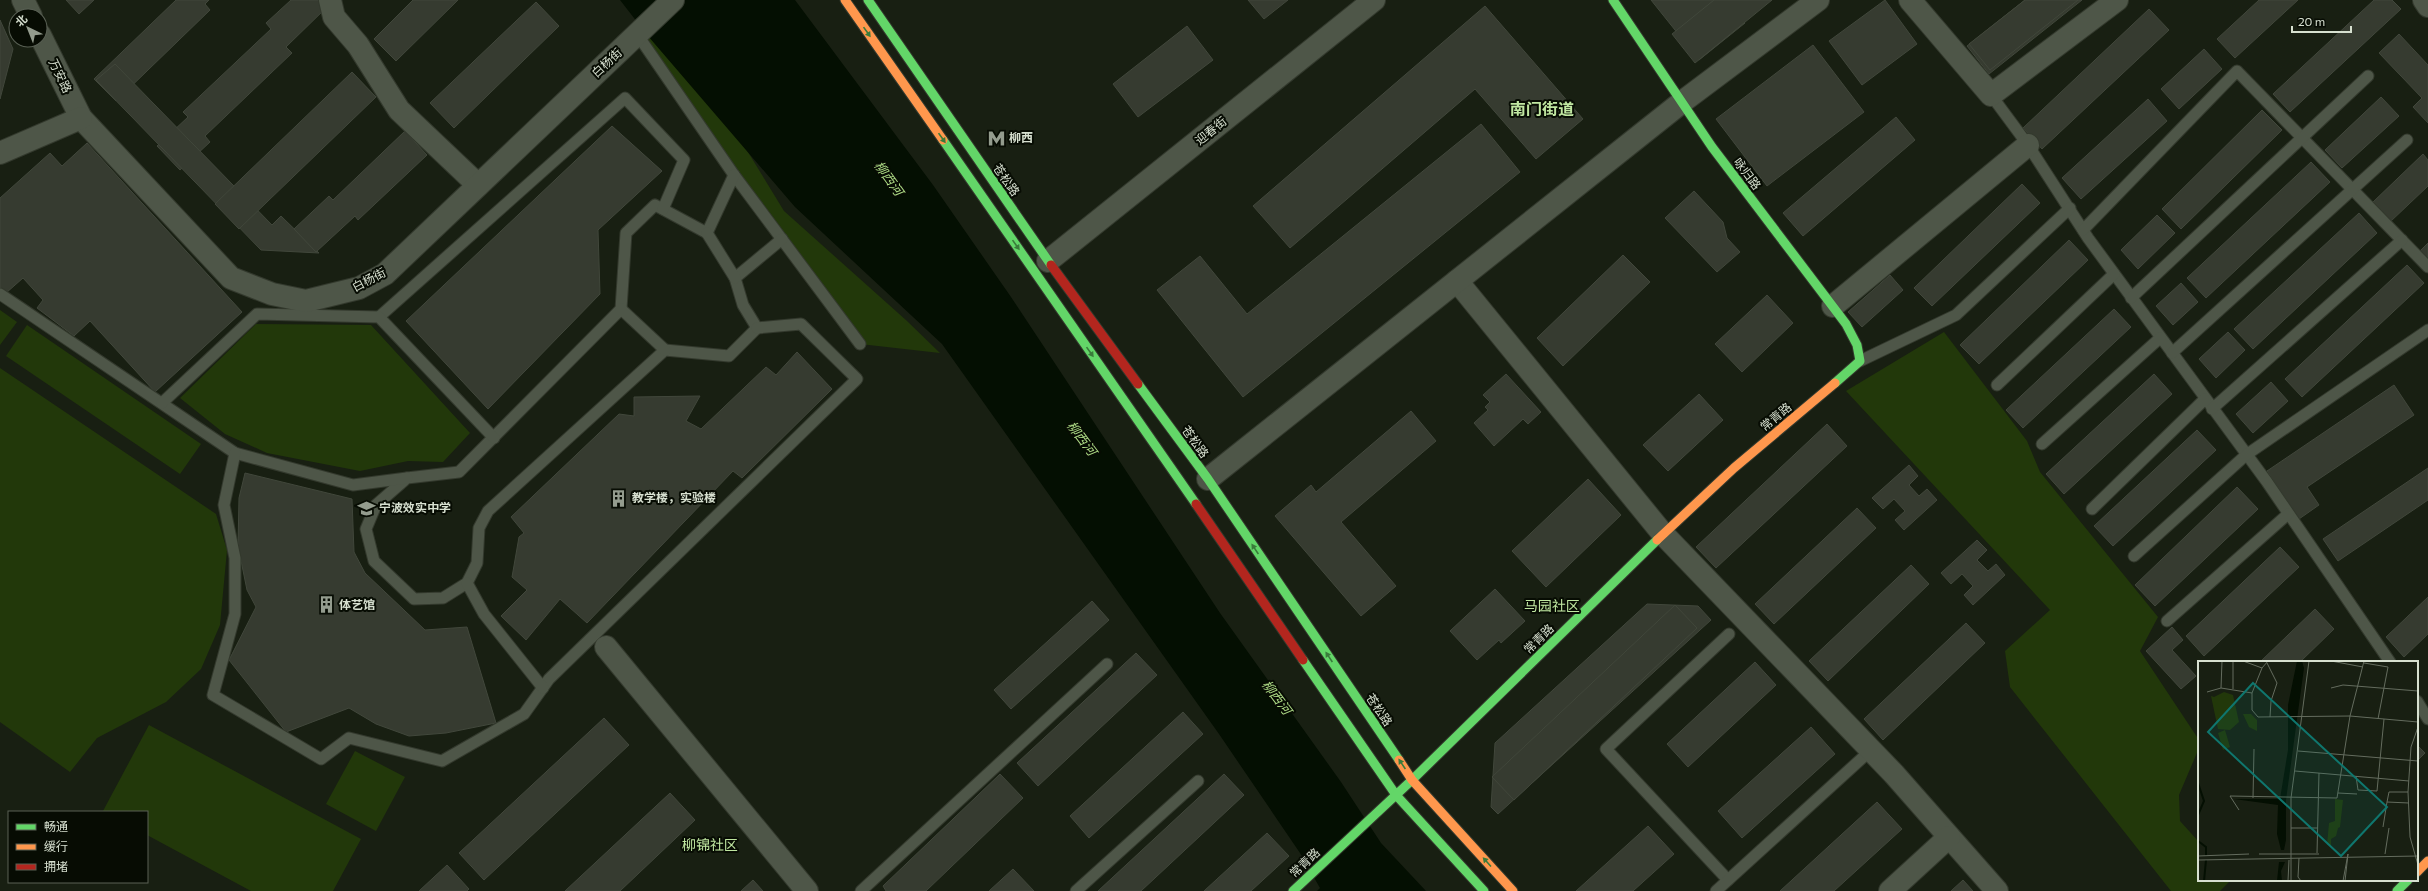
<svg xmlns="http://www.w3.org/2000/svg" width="2428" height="891" viewBox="0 0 2428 891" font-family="Commissioner,'Noto Sans SC',sans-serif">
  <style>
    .green { fill: #22380a }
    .water { fill: #040f02 }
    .building { fill: #363b30; stroke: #41473b }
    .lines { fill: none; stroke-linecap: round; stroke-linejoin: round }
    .lane-casing { stroke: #33392d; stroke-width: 13 }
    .street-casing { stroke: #33392d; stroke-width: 24 }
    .fast-casing { stroke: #33392d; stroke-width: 11 }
    .slow-casing { stroke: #33392d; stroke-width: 11 }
    .jam-casing { stroke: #33392d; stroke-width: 11 }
    .lane { stroke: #4e5648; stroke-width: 11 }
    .street { stroke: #4e5648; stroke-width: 22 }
    .fast { stroke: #63d668; stroke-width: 9 }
    .slow { stroke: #ff974d; stroke-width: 9 }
    .jam { stroke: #b3261e; stroke-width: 9 }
    .oneway { fill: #3a7b3b }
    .labels { text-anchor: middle; stroke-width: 4; stroke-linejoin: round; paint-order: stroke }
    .street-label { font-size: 12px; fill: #d7e0d0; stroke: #070c03 }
    .poi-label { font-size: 12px; font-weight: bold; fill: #d7e0d0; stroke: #070c03; text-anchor: start }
    .water-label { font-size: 13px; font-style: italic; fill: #afdd87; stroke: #070c03 }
    .quarter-label { font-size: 14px; fill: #c0e7a1; stroke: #070c03 }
    .district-label { font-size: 16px; font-weight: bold; fill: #c0e7a1; stroke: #070c03 }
    .inset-river { fill: none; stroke: #040f02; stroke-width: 2 }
    .inset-road { fill: none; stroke: #646c5e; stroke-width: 1 }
    .view { fill: #0f766e; fill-opacity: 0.15; stroke: #0f766e; stroke-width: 2 }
    .inset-edge { fill: none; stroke: #d7e0d0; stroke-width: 2 }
  </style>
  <rect width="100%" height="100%" fill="#181f12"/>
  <!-- green -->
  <g class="green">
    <polygon points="662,11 784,211 907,321 940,353 860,344 637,34"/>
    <polygon points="0,310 17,322 0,345"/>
    <polygon points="256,324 371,325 470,433 443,462 408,461 360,471 267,453 225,434 180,398"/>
    <polygon points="27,325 201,444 180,474 6,356"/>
    <polygon points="1944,332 2027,441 2040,472 2158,617 2140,651 2199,740 2199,748 2179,795 2180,821 2199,842 2199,880 2231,880 2220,891 2171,891 2010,687 2005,651 2050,610 1846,391"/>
    <polygon points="0,368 216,514 227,550 220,625 201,669 166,702 97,738 70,772 0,722"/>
    <polygon points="149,725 361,839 333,891 251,891 147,835 147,812 103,811"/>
    <polygon points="355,751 405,777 376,831 326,804"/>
  </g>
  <!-- water -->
  <polygon class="water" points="620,0 795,0 933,185 1011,297 1220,613 1341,782 1381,843 1426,891 1317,891 1320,888 1300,853 1219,734 942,344 795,207 648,36"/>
  <!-- building -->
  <g class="building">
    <polygon points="66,0 94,0 79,14"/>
    <polygon points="176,0 209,0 205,4 210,10 116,101 94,79"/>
    <polygon points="291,0 322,0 328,6 286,47 292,53 205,136 210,142 180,170 157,146 188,117 183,112 271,29 266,23"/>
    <polygon points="413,0 458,0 396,61 374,39"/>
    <polygon points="1248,0 1288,0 1264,19"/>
    <polygon points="1651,0 1727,0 1745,23 1699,60"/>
    <polygon points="1714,0 1772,0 1695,63 1672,34"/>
    <polygon points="1885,0 1917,44 1862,85 1829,41"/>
    <polygon points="2025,0 2082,0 1989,74 1967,46"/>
    <polygon points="2025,0 2078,0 1990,70 1969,44"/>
    <polygon points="2259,0 2298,0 2235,58 2217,39"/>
    <polygon points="2374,0 2392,0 2401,9 2290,112 2273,94"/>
    <polygon points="536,2 559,26 454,128 430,103"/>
    <polygon points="1485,6 1583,119 1536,159 1475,89 1290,248 1253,206"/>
    <polygon points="2149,9 2169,30 2042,149 2023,128"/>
    <polygon points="0,20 13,49 0,99"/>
    <polygon points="1187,26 1213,60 1138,117 1113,84"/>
    <polygon points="2399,34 2428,65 2428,123 2413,107 2422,98 2379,53"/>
    <polygon points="1813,45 1864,112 1767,186 1716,119"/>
    <polygon points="2204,49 2222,69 2179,109 2161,89"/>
    <polygon points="115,64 272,225 281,216 319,253 261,250 96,80"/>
    <polygon points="352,72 376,97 239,229 215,204"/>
    <polygon points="2381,97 2399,116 2342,168 2325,150"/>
    <polygon points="2148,99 2167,121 2081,199 2062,178"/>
    <polygon points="2262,110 2282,130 2181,229 2162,209"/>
    <polygon points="1896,117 1915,140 1803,236 1783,213"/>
    <polygon points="1481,124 1520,172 1243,397 1157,290 1200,256 1247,314"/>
    <polygon points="612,126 662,171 598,230 600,294 488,409 406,321"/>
    <polygon points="405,131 427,155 358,220 355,216 316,252 294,229 329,196 333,200"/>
    <polygon points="87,143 242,312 155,392 90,321 74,336 37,308 43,300 23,278 6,293 0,287 0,198 50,153 62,166"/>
    <polygon points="2423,154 2428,160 2428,186 2390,222 2372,203"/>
    <polygon points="2311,162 2330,182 2206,298 2187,278"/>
    <polygon points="2022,184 2040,203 1932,306 1914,288"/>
    <polygon points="1694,191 1723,222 1727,238 1740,252 1717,272 1665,218"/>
    <polygon points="2359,213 2377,233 2253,349 2234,329"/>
    <polygon points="2157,215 2175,233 2138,269 2121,250"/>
    <polygon points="2069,240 2088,260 1979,364 1960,345"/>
    <polygon points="2428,243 2428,259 2420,251"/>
    <polygon points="1623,255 1650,282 1563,366 1537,338"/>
    <polygon points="2407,265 2424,283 2302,397 2285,379"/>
    <polygon points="1890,275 1903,290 1862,327 1848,312"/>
    <polygon points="2181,283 2198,302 2173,325 2156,306"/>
    <polygon points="1767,295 1793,323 1742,372 1715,344"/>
    <polygon points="2114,309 2131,327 2023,428 2006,410"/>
    <polygon points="2228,332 2245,350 2216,378 2199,359"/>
    <polygon points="797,352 832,389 742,478 733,471 587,623 560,599 526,640 501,616 527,590 512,577 519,537 524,533 511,517 619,414 634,416 634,397 700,396 686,421 701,429 766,367 776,375"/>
    <polygon points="1506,374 1541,412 1528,424 1523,419 1494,446 1474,423 1488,410 1485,407 1490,402 1483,395"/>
    <polygon points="2154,374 2172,394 2064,494 2046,474"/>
    <polygon points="2271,382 2288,401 2253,433 2236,414"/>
    <polygon points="2394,385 2414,415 2307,487 2319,505 2299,519 2267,471"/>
    <polygon points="1699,394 1723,420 1668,471 1643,445"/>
    <polygon points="1411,411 1436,441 1341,522 1396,586 1361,616 1275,516 1311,485 1316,492"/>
    <polygon points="1827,424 1847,446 1716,568 1696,547"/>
    <polygon points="2197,430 2216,450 2113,546 2094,526"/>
    <polygon points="1909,465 1918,476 1909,485 1919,496 1927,489 1937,500 1904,530 1895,520 1905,511 1894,499 1883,509 1872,498"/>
    <polygon points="2428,468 2428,500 2338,561 2323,539"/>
    <polygon points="245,473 352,499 354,552 365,573 425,630 467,627 496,723 446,733 409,736 376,724 349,708 286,732 229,660 256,607 247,590 238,546 239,498"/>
    <polygon points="1588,479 1621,515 1546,587 1512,551"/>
    <polygon points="2237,487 2258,509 2155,606 2135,585"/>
    <polygon points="1857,508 1876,528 1774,624 1755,604"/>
    <polygon points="1977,540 1987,550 1977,560 1988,571 1996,564 2005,575 1973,605 1964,595 1973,586 1962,574 1951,584 1941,573"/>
    <polygon points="2280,547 2299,567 2204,656 2186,636"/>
    <polygon points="1911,565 1929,584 1828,681 1809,661"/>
    <polygon points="1495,589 1525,621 1501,643 1499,640 1477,660 1450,631"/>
    <polygon points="2428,597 2428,634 2404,657 2386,637"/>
    <polygon points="1092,601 1109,620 1011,709 994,690"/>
    <polygon points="1647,604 1698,606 1711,620 1498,814 1491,807 1495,743"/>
    <polygon points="1675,605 1697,628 1514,800 1492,777"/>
    <polygon points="2315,609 2334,629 2300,662 2260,662"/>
    <polygon points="1966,623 1985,643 1883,740 1864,719"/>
    <polygon points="2172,627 2183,640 2172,650 2196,676 2181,689 2146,651"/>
    <polygon points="1136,653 1157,675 1038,786 1017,763"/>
    <polygon points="1755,662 1776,685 1688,767 1667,744"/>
    <polygon points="1183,712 1203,734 1089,838 1070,816"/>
    <polygon points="604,718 629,745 484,880 459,853"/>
    <polygon points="1811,727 1835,754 1742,838 1718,811"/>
    <polygon points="2417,745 2425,753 2417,761"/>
    <polygon points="1000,774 1023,798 926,891 886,891 883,886"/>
    <polygon points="1224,774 1244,795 1141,891 1098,891"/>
    <polygon points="670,793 695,820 620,891 565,891"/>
    <polygon points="1877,802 1902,829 1834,891 1780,891"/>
    <polygon points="1648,826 1674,854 1633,891 1576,891"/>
    <polygon points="1267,833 1289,856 1251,891 1204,891"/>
    <polygon points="447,865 469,889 467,891 419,891"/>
    <polygon points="1013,869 1034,891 989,891"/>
    <polygon points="753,880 763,891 741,891"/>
    <polygon points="1963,880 1973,891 1951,891"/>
  </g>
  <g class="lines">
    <defs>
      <g id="lane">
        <polyline points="637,34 734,175 860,344"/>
        <polyline points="1991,95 2028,145 2088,238 2267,482 2390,662"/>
        <polyline points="734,175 707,233 655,205 626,233 621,309 459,472 407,478 376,505 366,529 374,561 414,599 443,598 467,583 477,563 479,528 488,511 665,350 729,356 757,328 743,305 735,278 782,239"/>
        <polyline points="2083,230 2237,71 2428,267"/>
        <polyline points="707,233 735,278"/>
        <polyline points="0,294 235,453 353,485 407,478"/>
        <polyline points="2131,298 2368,76"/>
        <polyline points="621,309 665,350"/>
        <polyline points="379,317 625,98 684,160 663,209"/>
        <polyline points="2172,353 2407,140"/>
        <polyline points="1860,361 1956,315 2070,208"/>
        <polyline points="1997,385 2114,274"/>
        <polyline points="162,403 257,314 379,317 494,438"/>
        <polyline points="2212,409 2402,240"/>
        <polyline points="2042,444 2160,338"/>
        <polyline points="235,453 224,505 235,558 235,614 213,695 321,759 349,738 442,761 524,714 549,679 857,379 801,324 757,328"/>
        <polyline points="2092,509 2205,399"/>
        <polyline points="2134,556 2246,455 2428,330"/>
        <polyline points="467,583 484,614 543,688"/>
        <polyline points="2167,621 2288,514"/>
        <polyline points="2417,701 2428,719"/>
        <polyline points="1728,880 1606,749 1729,634"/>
        <polyline points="861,891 1107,664"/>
        <polyline points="1076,891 1198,781"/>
        <polyline points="1716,891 1871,750"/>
      </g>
      <g id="street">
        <polyline points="23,0 31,16"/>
        <polyline points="330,0 334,17 358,45 399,110 478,185"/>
        <polyline points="1910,0 1991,95 2117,0"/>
        <polyline points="2424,0 2428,6"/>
        <polyline points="40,35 81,118 231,278 272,294 306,301 359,288 385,274 673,0"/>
        <polyline points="0,153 81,118"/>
        <polyline points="1048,261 1374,0"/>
        <polyline points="1457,281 1663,534 1894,774 1997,891"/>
        <polyline points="1833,306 2028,145"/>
        <polyline points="1208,479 1682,102 1818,0"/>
        <polyline points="606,647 807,891"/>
        <polyline points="1890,891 1949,837"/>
      </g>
      <g id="fast">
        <polyline points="868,0 1051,265"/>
        <polyline points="1613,0 1712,147 1846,324 1857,345 1860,361 1835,383"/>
        <polyline points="943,140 1196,504"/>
        <polyline points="1138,384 1208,479 1399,760"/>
        <polyline points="1303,660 1396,795 1484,891"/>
        <polyline points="1293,891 1412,780 1657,540"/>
        <polyline points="2397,891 2408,880"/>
      </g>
      <g id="slow">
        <polyline points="845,0 943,140"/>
        <polyline points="1657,540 1734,468 1835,383"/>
        <polyline points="1399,760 1412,780 1513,891"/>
        <polyline points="2417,872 2428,861"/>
      </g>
      <g id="jam">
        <polyline points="1051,265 1138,384"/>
        <polyline points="1196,504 1303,660"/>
      </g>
    </defs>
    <!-- lane casing -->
    <use href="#lane" class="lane-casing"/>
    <!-- street casing -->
    <use href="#street" class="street-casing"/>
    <!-- fast casing -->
    <use href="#fast" class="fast-casing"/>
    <!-- slow casing -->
    <use href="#slow" class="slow-casing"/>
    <!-- jam casing -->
    <use href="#jam" class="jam-casing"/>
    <!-- lane -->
    <use href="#lane" class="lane"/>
    <!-- street -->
    <use href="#street" class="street"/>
    <!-- fast -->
    <use href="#fast" class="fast"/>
    <!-- slow -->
    <use href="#slow" class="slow"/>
    <!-- jam -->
    <use href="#jam" class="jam"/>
  </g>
  <!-- one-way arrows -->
  <defs><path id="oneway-solid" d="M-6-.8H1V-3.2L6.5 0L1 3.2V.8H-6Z"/></defs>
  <g class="oneway">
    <use href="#oneway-solid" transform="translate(867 32) rotate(55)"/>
    <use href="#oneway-solid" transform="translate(942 138) rotate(55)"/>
    <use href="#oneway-solid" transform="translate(1016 245) rotate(55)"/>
    <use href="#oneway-solid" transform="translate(1090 352) rotate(55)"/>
    <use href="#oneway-solid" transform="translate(1255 549) rotate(-124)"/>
    <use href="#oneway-solid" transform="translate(1329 657) rotate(-124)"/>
    <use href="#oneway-solid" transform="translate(1402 764) rotate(-124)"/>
    <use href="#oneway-solid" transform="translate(1487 862) rotate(-132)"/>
  </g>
  <!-- icons -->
  <defs>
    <symbol id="metro-bare" viewBox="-9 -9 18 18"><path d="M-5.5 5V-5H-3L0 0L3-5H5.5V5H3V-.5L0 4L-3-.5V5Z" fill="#949c8e" stroke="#070c03" stroke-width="2.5" paint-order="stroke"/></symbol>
    <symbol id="building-bare" viewBox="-9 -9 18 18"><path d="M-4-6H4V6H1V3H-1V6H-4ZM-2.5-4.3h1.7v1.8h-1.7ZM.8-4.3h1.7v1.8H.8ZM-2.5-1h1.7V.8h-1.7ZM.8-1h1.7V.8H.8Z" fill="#949c8e" stroke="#070c03" stroke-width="2.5" paint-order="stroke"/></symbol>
    <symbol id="school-bare" viewBox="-9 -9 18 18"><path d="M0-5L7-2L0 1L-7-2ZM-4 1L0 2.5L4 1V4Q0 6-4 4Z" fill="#949c8e" stroke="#070c03" stroke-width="2.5" paint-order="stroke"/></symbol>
  </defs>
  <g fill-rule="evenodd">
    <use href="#metro-bare" x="984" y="126" width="25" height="25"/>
    <use href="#building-bare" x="606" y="486" width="25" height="25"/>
    <use href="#school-bare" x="354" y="496" width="25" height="25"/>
    <use href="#building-bare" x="314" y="592" width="25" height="25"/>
  </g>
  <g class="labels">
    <!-- street labels -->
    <g class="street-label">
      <text transform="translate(607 63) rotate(-43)" y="4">白杨街</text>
      <text transform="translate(60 76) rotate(64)" y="4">万安路</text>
      <text transform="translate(1211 131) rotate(-39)" y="4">迎春街</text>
      <text transform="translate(1747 174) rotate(53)" y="4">咏归路</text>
      <text transform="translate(1006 180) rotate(55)" y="4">苍松路</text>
      <text transform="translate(369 280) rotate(-28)" y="4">白杨街</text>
      <text transform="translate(1776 417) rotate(-40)" y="4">常青路</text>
      <text transform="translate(1195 442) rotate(54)" y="4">苍松路</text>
      <text transform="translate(1539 639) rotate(-44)" y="4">常青路</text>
      <text transform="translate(1379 710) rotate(56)" y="4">苍松路</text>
      <text transform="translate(1305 863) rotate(-43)" y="4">常青路</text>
    </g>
    <!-- poi labels -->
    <g class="poi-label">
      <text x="1009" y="142">柳西</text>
      <text x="632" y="502">教学楼，实验楼</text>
      <text x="379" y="512">宁波效实中学</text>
      <text x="339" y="609">体艺馆</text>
    </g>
    <!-- water labels -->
    <g class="water-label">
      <text transform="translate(889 178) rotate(54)" y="5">柳西河</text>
      <text transform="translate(1082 438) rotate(53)" y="5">柳西河</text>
      <text transform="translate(1277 697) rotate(53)" y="5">柳西河</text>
    </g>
    <!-- quarter labels -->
    <g class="quarter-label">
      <text x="1552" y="611">马园社区</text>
      <text x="710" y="850">柳锦社区</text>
    </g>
    <!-- district labels -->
    <g class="district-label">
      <text x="1542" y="115">南门街道</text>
    </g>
  </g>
  <!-- overview -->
  <g transform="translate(2198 661)">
    <rect width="220" height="220" fill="#181f12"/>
    <path d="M26 31 35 34 41 61 32 69 20 68 13 35 16 36ZM45 53H53L59 59V70L51 66ZM27 69 32 86 25 89 20 72ZM137 138 145 139 142 166 140 167 138 175 133 178V184H129L131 162 137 160Z" fill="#22380a"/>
    <path d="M99 0H104L106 7 88 139V179L86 189H83L79 173 80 144 36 138H82L90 89V44ZM81 201H87L83 210 84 220H79Z" fill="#040f02"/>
    <path class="inset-river" d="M0 122 6 140 0 154M0 180 8 186V195M6 220 8 199"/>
    <path class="inset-road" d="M24 0 23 27 54 32M35 0V28M45 0 64 7M70 0 64 7 54 32V49L60 56 152 55 220 61M133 0 165 6M69 2 79 22 73 40 72 56M166 2 190 6 180 58M133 27 145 24 220 30M9 31 23 27M220 66 213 86 210 131 212 176 220 204M100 90 220 100M97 110 211 120M158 115 160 129 179 130 186 58M140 132 159 133M55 137 56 88M189 141 191 131H210M41 149 32 135 139 137 152 55 166 0M185 166 189 141 211 142M93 167H120M119 192 121 112M61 193H121M187 193 191 167M0 195 51 193M101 197 100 216 103 220M0 199 220 195M90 220 91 199M93 220V137L111 0M145 220 150 193 147 220"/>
    <path class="view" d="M55 22 189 146 143 195 10 71Z"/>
    <rect width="220" height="220" class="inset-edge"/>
  </g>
  <!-- legend -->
  <rect x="8" y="811" width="140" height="72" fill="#070c03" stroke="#5a6155"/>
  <rect x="16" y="824" width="20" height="6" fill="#63d668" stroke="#5a6155"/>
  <text x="44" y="831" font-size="12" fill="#d7e0d0">畅通</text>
  <rect x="16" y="844" width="20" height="6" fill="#ff974d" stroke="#5a6155"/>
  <text x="44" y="851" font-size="12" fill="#d7e0d0">缓行</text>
  <rect x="16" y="864" width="20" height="6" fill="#b3261e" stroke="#5a6155"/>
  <text x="44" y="871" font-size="12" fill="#d7e0d0">拥堵</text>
  <!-- north arrow -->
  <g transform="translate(28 28) rotate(317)"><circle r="19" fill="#070c03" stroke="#5a6155"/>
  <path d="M0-3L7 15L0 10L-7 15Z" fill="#949c8e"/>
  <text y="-6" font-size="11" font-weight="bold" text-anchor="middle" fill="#d7e0d0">北</text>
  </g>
  <!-- scale -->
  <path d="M2292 26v6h59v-6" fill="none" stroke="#d7e0d0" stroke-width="2"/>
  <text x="2298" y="26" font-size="12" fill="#d7e0d0" stroke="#070c03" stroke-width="3" paint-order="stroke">20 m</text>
</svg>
